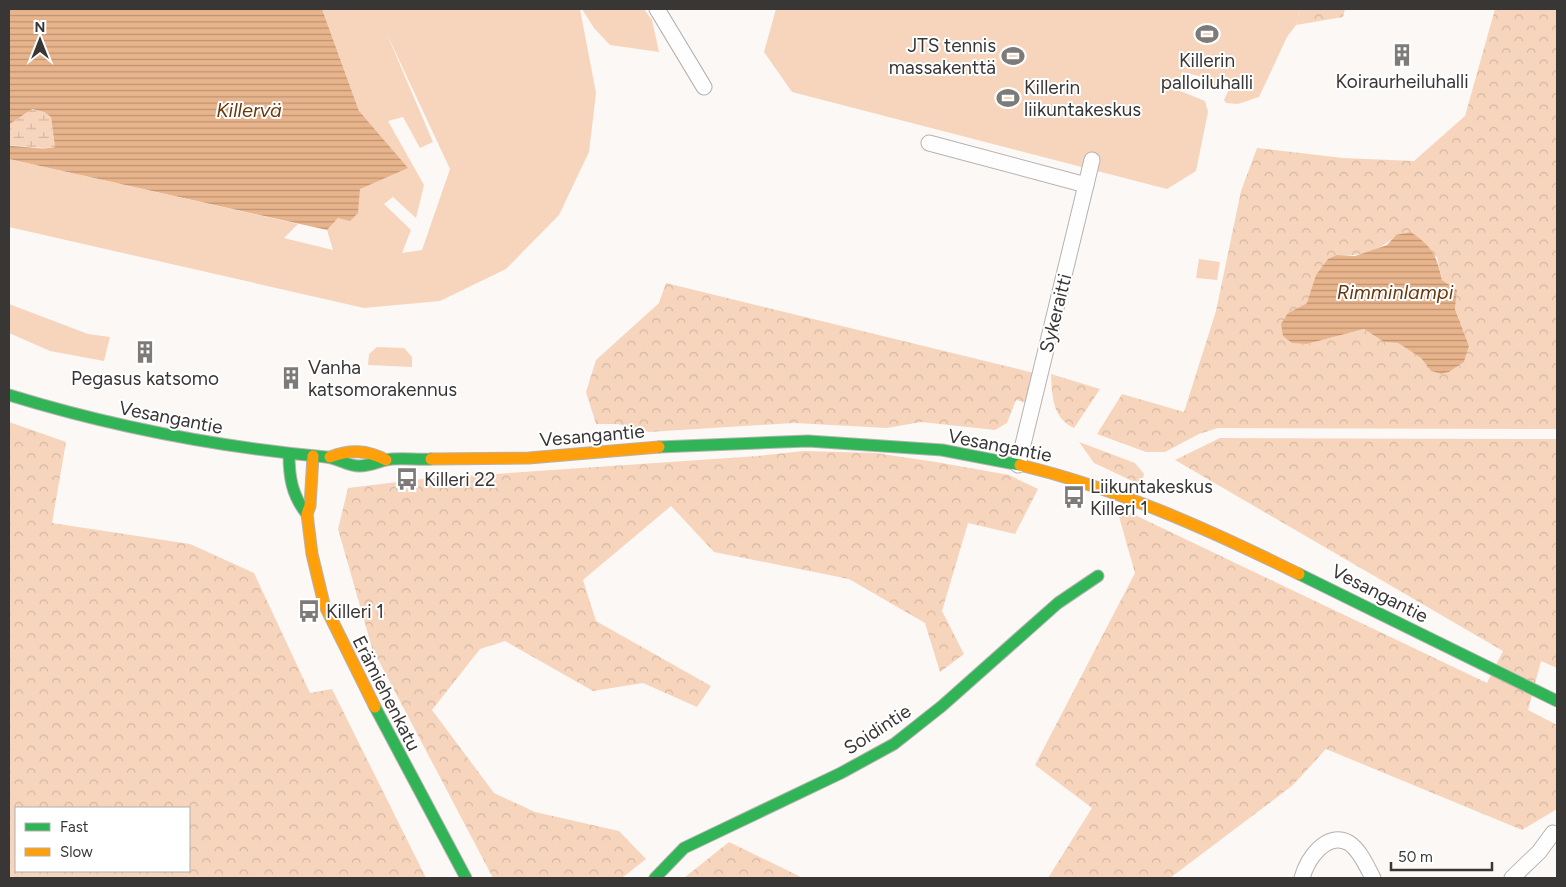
<svg xmlns="http://www.w3.org/2000/svg" width="1566" height="887" viewBox="0 0 1566 887" font-family="Figtree,sans-serif">
  <style>
    .grass { fill: #f7d5bc; fill-rule: evenodd }
    .forest { fill: url(#forest-crowns); fill-rule: evenodd }
    .wetland { fill: url(#wetland-marsh) }
    .water { fill: url(#water-rules) }
    .lines { fill: none; stroke-linecap: round; stroke-linejoin: round }
    .street-casing { stroke: #b5b3b1; stroke-width: 17 }
    .fast-casing { stroke: #b5b3b1; stroke-width: 13 }
    .slow-casing { stroke: #b5b3b1; stroke-width: 13 }
    .street { stroke: #fefefe; stroke-width: 15 }
    .fast { stroke: #30b455; stroke-width: 11 }
    .slow { stroke: #ff9f0a; stroke-width: 11 }
    .labels { text-anchor: middle; stroke-width: 4; stroke-linejoin: round; paint-order: stroke }
    .poi-label { font-size: 19px; fill: #393736; stroke: #fff; text-anchor: start }
    .street-label { font-size: 19px; fill: #393736; stroke: #fff }
    .water-label { font-size: 20px; font-style: italic; fill: #68380d; stroke: #fff }
  </style>
  <defs>
    <pattern id="forest-crowns" width="20" height="18" patternUnits="userSpaceOnUse" patternTransform="scale(1.25)"><rect width="20" height="18" fill="#f7d5bc"/><path d="M2 6a3 3 0 1 1 6 0M12 15a3 3 0 1 1 6 0" fill="none" stroke="#d4b7a2"/></pattern>
    <pattern id="wetland-marsh" width="20" height="14" patternUnits="userSpaceOnUse" patternTransform="scale(1.25)"><rect width="20" height="14" fill="#f7d5bc"/><path d="M1 5h8M5 5V1M11 12h8M15 12V8" fill="none" stroke="#d4b7a2"/></pattern>
    <pattern id="water-rules" width="6" height="5" patternUnits="userSpaceOnUse" patternTransform="scale(1.25)"><rect width="6" height="5" fill="#e8b48c"/><path d="M0 2.5h6" fill="none" stroke="#bd9373"/></pattern>
  </defs>
  <rect width="100%" height="100%" fill="#fbf8f6"/>
  <!-- grass -->
  <g class="grass">
    <path d="M322 9H580L596 93 589 152 559 215 506 269 440 301 364 308 9 227V159L298 224 284 238 333 250 327 230 338 218 359 111ZM386 32 450 169 422 250 402 253 411 230 384 204 393 197 416 218 424 185 388 121 403 117 420 148 433 142Z"/>
    <polygon points="582,9 644,9 652,20 659,52 610,45 594,28"/>
    <polygon points="776,9 1300,9 1296,25 1287,37 1259,97 1238,104 1226,103 1224,100 1232,83 1222,81 1220,89 1209,86 1211,79 1182,72 1178,90 1205,101 1208,112 1196,171 1167,189 792,92 764,52"/>
    <polygon points="1199,259 1220,262 1217,280 1196,278"/>
    <polygon points="9,304 88,334 110,337 104,361 50,351 9,333"/>
    <polygon points="377,347 404,348 412,357 412,367 368,365 369,354"/>
  </g>
  <!-- forest -->
  <g class="forest">
    <polygon points="1300,9 1345,9 1343,17 1296,25"/>
    <path d="M1495 9H1557V429L1218 428 1199 434 1165 452H1146L1097 434 1122 394 1184 412 1216 311 1241 191 1257 148 1343 158 1414 161 1465 116ZM1396 235 1437 257 1442 280 1457 290 1455 308 1469 346 1464 362 1449 372 1441 374 1431 371 1421 358 1398 343 1384 342 1364 329 1307 344 1288 313 1307 303 1337 255C1359 257 1381 251 1396 235Z"/>
    <polygon points="666,283 1034,373 1027,403 1016,400 1007,423 995,430 921,422 887,428 794,423 649,432 618,424 596,424 586,392 596,360 659,303"/>
    <path d="M1051 374 1100 389 1074 428C1052 418 1052 395 1051 374Z"/>
    <path d="M9 422 66 442 52 523 190 544 254 573 310 693 332 689 426 878H9ZM189 808V871H16V808Z"/>
    <polygon points="1220,438 1557,439 1557,668 1541,661 1528,710 1557,725 1557,809 1522,830 1326,749 1293,785 1170,878 1048,878 1092,808 1035,765 1135,573 1116,506 1487,683 1503,651 1175,460"/>
    <polygon points="1079,442 1135,463 1144,474 1141,485 1094,463"/>
    <polygon points="804,451 875,453 936,462 1009,475 1038,489 1015,534 968,523 942,611 964,654 940,672 925,623 849,579 714,552 671,506 583,580 596,621 711,686 697,707 643,683 593,691 505,641 480,649 432,710 494,793 535,812 619,831 646,859 622,878 493,878 372,648 338,529 348,488 422,479 758,456"/>
    <polygon points="729,842 803,878 684,878"/>
  </g>
  <!-- wetland -->
  <path class="wetland" d="M32 109 44 112 51 117 55 147C39 150 25 145 9 146L10 124Z"/>
  <!-- water -->
  <g class="water">
    <path d="M9 9H322L359 111 408 168 360 189 358 213 350 221 338 218 327 230 9 159V146C25 145 39 151 55 147L51 117 44 112 32 109 10 124 9 130Z"/>
    <path d="M1411 232C1433 248 1436 254 1442 280L1457 290 1455 309 1469 346 1464 362 1449 372 1441 374 1431 371 1421 358 1398 343 1384 342 1364 329 1307 344 1292 343 1283 336 1281 324 1288 313 1307 303 1316 275 1328 259 1337 255 1355 256 1387 245 1396 235Z"/>
  </g>
  <g class="lines">
    <defs>
      <g id="street">
        <polyline points="657,9 704,87"/>
        <polyline points="929,143 1086,185"/>
        <polyline points="1018,465 1092,160"/>
        <path d="M1302 878C1307 860 1326 830 1349 843 1360 850 1367 867 1373 878"/>
        <polyline points="1512,878 1539,852 1553,833"/>
      </g>
      <g id="fast">
        <path d="M9 395C113 427 218 447 326 457 338 458 347 466 359 466 369 466 376 463 385 460 399 457 416 460 431 459"/>
        <polyline points="659,447 808,441 942,450 1020,465"/>
        <path d="M289 454C289 477 292 496 307 514"/>
        <polyline points="1299,574 1557,701"/>
        <polyline points="375,707 466,878"/>
        <polyline points="655,878 684,848 841,773 894,744 942,706 1058,603 1098,576"/>
      </g>
      <g id="slow">
        <polyline points="313,456 310,506 307,514 312,554 324,604 375,707"/>
        <path d="M330 457C350 449 367 450 386 460"/>
        <polyline points="431,459 529,458 659,447"/>
        <path d="M1020 465C1119 489 1208 529 1299 574"/>
      </g>
    </defs>
    <!-- street casing -->
    <use href="#street" class="street-casing"/>
    <!-- fast casing -->
    <use href="#fast" class="fast-casing"/>
    <!-- slow casing -->
    <use href="#slow" class="slow-casing"/>
    <!-- street -->
    <use href="#street" class="street"/>
    <!-- fast -->
    <use href="#fast" class="fast"/>
    <!-- slow -->
    <use href="#slow" class="slow"/>
  </g>
  <!-- icons -->
  <defs>
    <symbol id="stadium-bare" viewBox="-9 -9 18 18"><path d="M0-5a6.5 5 0 1 0 0 10a6.5 5 0 1 0 0-10ZM-3.5-1.8h7v3.6h-7Z" fill="#7d7b79" stroke="#fff" stroke-width="2.5" paint-order="stroke"/></symbol>
    <symbol id="building-bare" viewBox="-9 -9 18 18"><path d="M-4-6H4V6H1V3H-1V6H-4ZM-2.5-4.3h1.7v1.8h-1.7ZM.8-4.3h1.7v1.8H.8ZM-2.5-1h1.7V.8h-1.7ZM.8-1h1.7V.8H.8Z" fill="#7d7b79" stroke="#fff" stroke-width="2.5" paint-order="stroke"/></symbol>
    <symbol id="bus-bare" viewBox="-9 -9 18 18"><path d="M-5-6H5V4H4V6H2V4H-2V6H-4V4H-5ZM-3.5-4V0h7V-4ZM-3.5 1.2v1.5H-2V1.2ZM2 1.2v1.5H3.5V1.2Z" fill="#7d7b79" stroke="#fff" stroke-width="2.5" paint-order="stroke"/></symbol>
  </defs>
  <g fill-rule="evenodd">
    <use href="#stadium-bare" x="1191" y="18" width="32" height="32"/>
    <use href="#building-bare" x="1386" y="39" width="32" height="32"/>
    <use href="#stadium-bare" x="997" y="40" width="32" height="32"/>
    <use href="#stadium-bare" x="992" y="82" width="32" height="32"/>
    <use href="#building-bare" x="129" y="336" width="32" height="32"/>
    <use href="#building-bare" x="275" y="362" width="32" height="32"/>
    <use href="#bus-bare" x="391" y="463" width="32" height="32"/>
    <use href="#bus-bare" x="1058" y="481" width="32" height="32"/>
    <use href="#bus-bare" x="293" y="595" width="32" height="32"/>
  </g>
  <g class="labels">
    <!-- poi labels -->
    <g class="poi-label">
      <text x="996" y="52" text-anchor="end">JTS tennis<tspan x="996" dy="22">massakenttä</tspan></text>
      <text x="1207" y="67" text-anchor="middle">Killerin<tspan x="1207" dy="22">palloiluhalli</tspan></text>
      <text x="1402" y="88" text-anchor="middle">Koiraurheiluhalli</text>
      <text x="1024" y="94">Killerin<tspan x="1024" dy="22">liikuntakeskus</tspan></text>
      <text x="308" y="374">Vanha<tspan x="308" dy="22">katsomorakennus</tspan></text>
      <text x="145" y="385" text-anchor="middle">Pegasus katsomo</text>
      <text x="424" y="486">Killeri 22</text>
      <text x="1090" y="493">Liikuntakeskus<tspan x="1090" dy="22">Killeri 1</tspan></text>
      <text x="326" y="618">Killeri 1</text>
    </g>
    <!-- street labels -->
    <g class="street-label">
      <text transform="translate(1055 313) rotate(-76)" y="7">Sykeraitti</text>
      <text transform="translate(171 417) rotate(11)" y="7">Vesangantie</text>
      <text transform="translate(592 435) rotate(-5)" y="7">Vesangantie</text>
      <text transform="translate(1000 445) rotate(11)" y="7">Vesangantie</text>
      <text transform="translate(1380 593) rotate(27)" y="7">Vesangantie</text>
      <text transform="translate(387 693) rotate(63)" y="7">Erämiehenkatu</text>
      <text transform="translate(877 729) rotate(-33)" y="7">Soidintie</text>
    </g>
    <!-- water labels -->
    <g class="water-label">
      <text x="249" y="117">Killervä</text>
      <text x="1395" y="299">Rimminlampi</text>
    </g>
  </g>
  <!-- border -->
  <rect width="1566" height="887" fill="none" stroke="#393736" stroke-width="20"/>
  <!-- legend -->
  <rect x="15" y="807" width="175" height="65" fill="#ffffff" stroke="#b0afaf"/>
  <rect x="25" y="823" width="25" height="8" fill="#30b455" stroke="#b0afaf"/>
  <text x="60" y="832" font-size="15" fill="#393736">Fast</text>
  <rect x="25" y="848" width="25" height="8" fill="#ff9f0a" stroke="#b0afaf"/>
  <text x="60" y="857" font-size="15" fill="#393736">Slow</text>
  <!-- north arrow -->
  <g transform="translate(40 40)" stroke="#ffffff" stroke-width="4" paint-order="stroke">
  <path d="M0-4L9 19L0 12L-9 19Z" fill="#393736"/>
  <text y="-8" font-size="14" font-weight="bold" text-anchor="middle" fill="#393736">N</text>
  </g>
  <!-- scale -->
  <path d="M1391 862v8h101v-8" fill="none" stroke="#393736" stroke-width="2.5"/>
  <text x="1398" y="862" font-size="15" fill="#393736" stroke="#ffffff" stroke-width="4" paint-order="stroke">50 m</text>
</svg>
